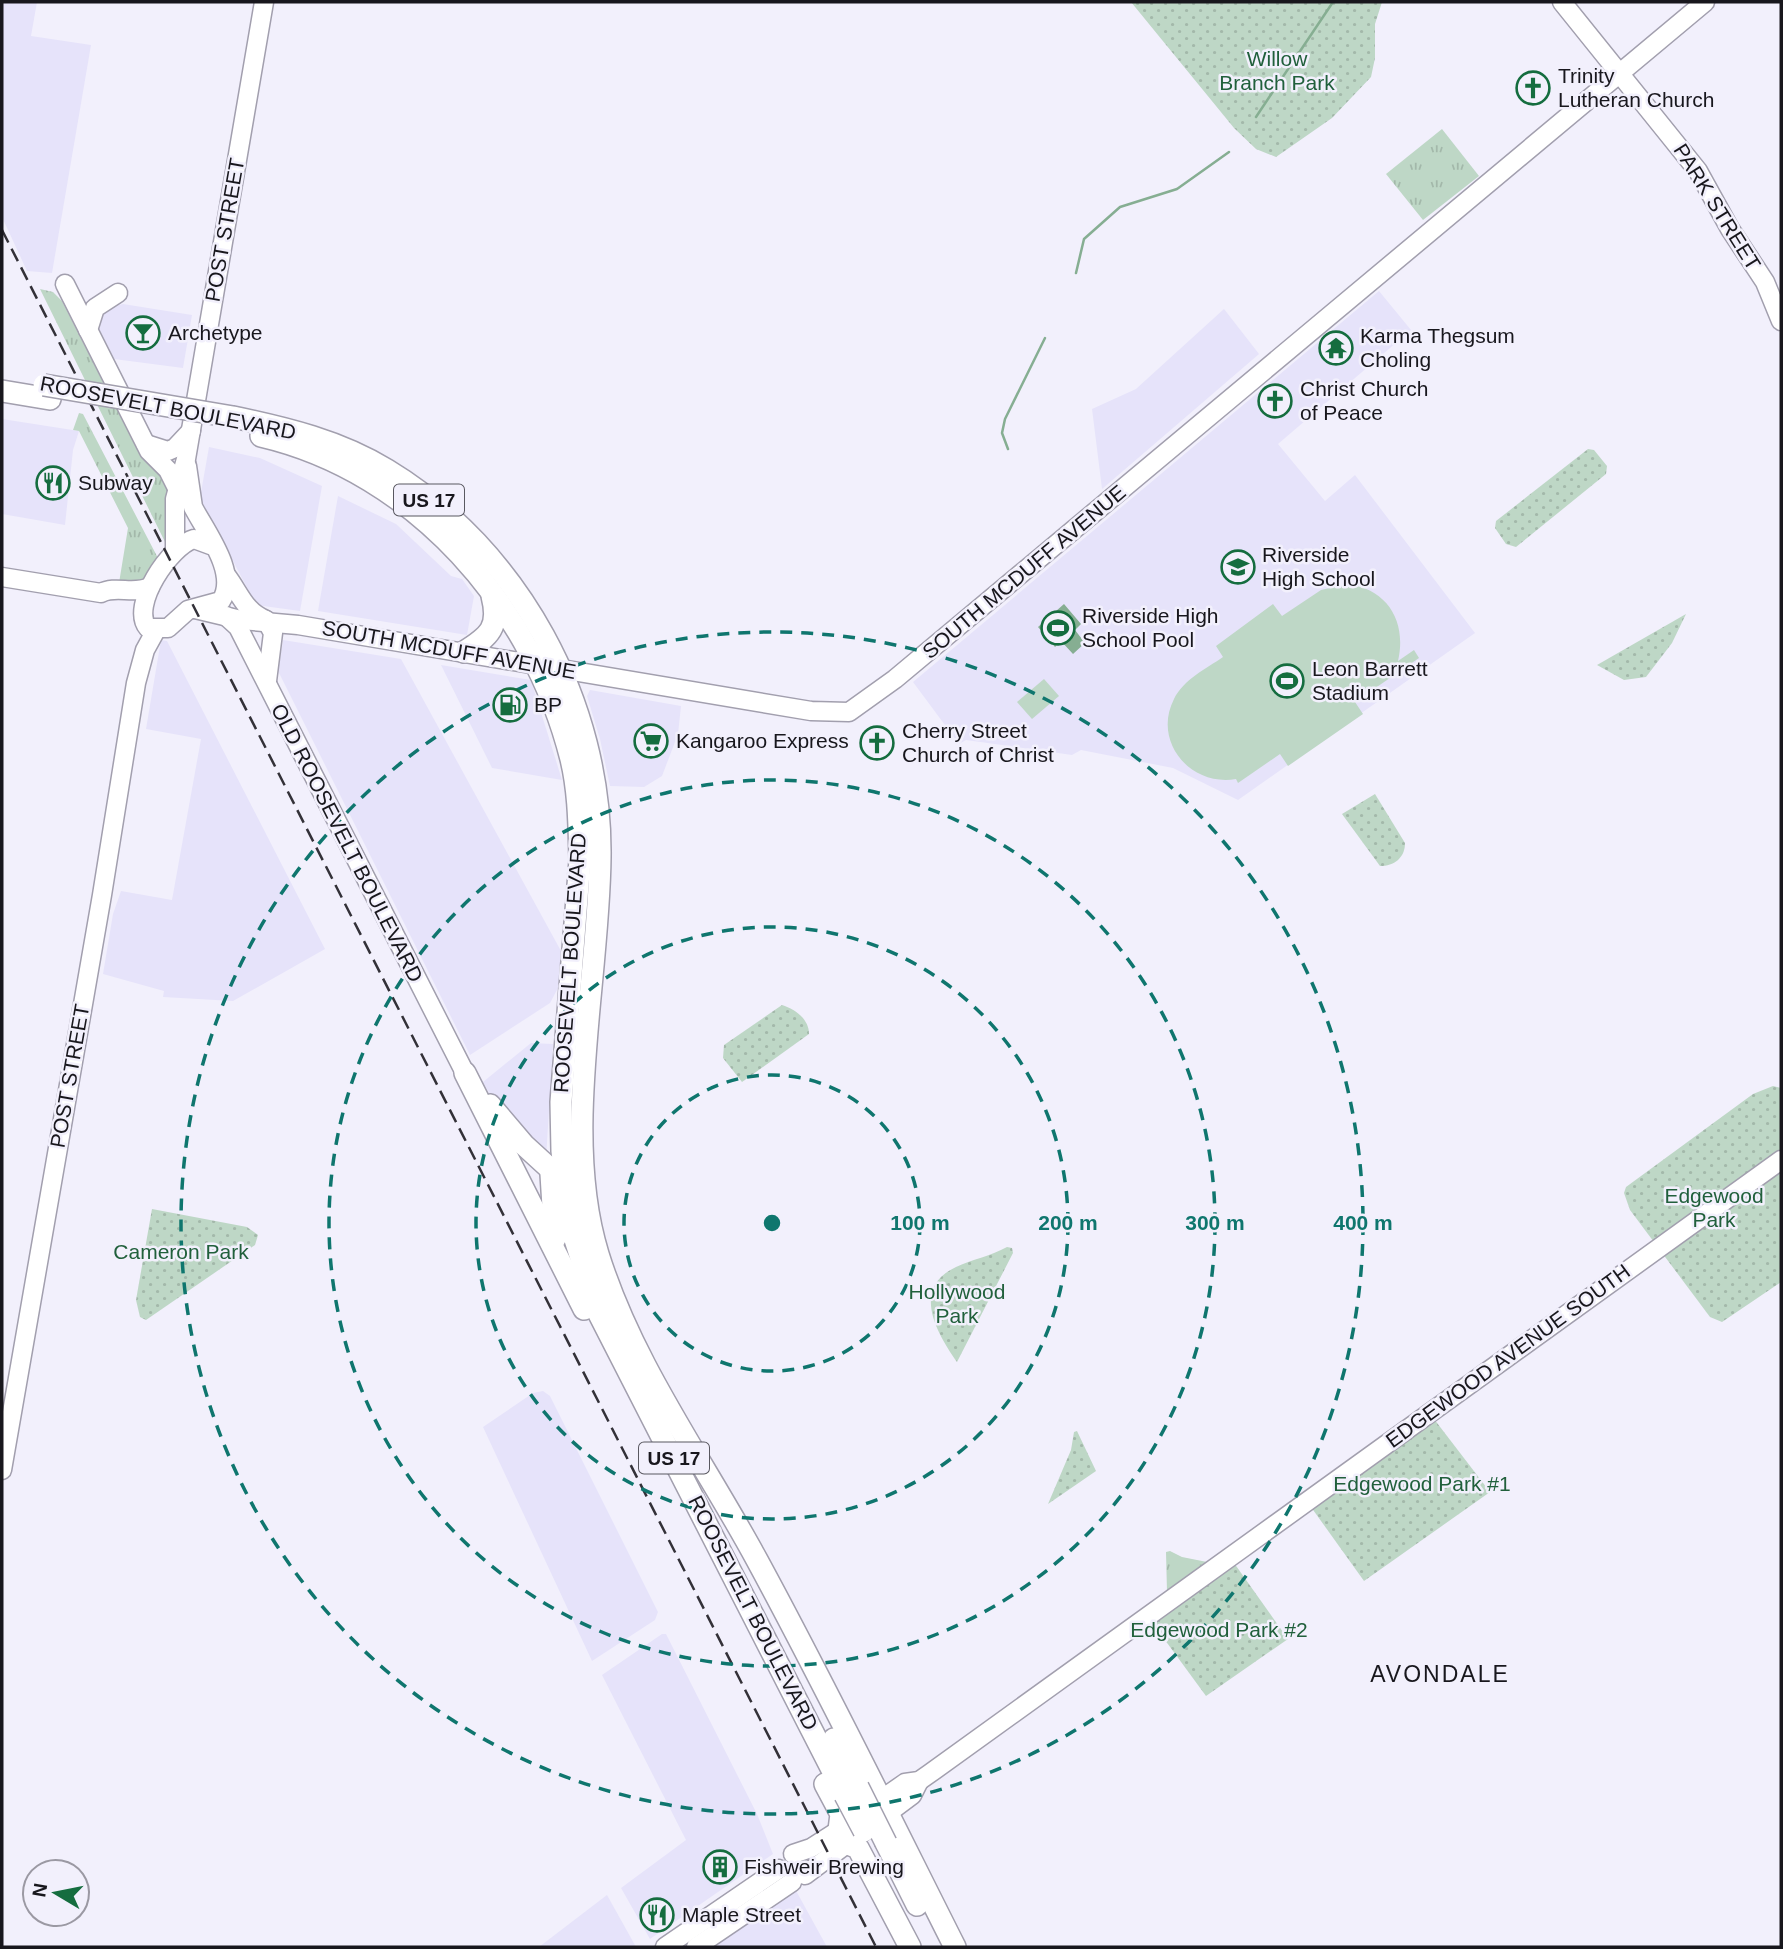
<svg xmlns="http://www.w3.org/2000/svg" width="1783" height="1949" viewBox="0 0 1783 1949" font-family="Helvetica,sans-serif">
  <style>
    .built { fill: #e6e3fa }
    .grass { fill: url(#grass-tufts) }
    .park { fill: url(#park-dots) }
    .garden { fill: #bed7c6 }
    .water { fill: #86ae92 }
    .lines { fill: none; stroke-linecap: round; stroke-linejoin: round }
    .stream { stroke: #86ae92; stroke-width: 2.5 }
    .secondary-casing { stroke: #a29fae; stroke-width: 21 }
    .highway-casing { stroke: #a29fae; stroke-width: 24 }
    .secondary { stroke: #fff; stroke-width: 18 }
    .highway { stroke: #fff; stroke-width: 21 }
    .rail { stroke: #333138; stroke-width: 2.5; stroke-dasharray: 14 7; stroke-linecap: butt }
    .highway-bridge-casing { stroke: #a29fae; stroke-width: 24; stroke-linecap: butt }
    .highway-bridge { stroke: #fff; stroke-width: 21 }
    .ring { fill: none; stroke: #0f766e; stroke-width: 3.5; stroke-dasharray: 12 9 }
    .labels { text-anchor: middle; stroke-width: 5; stroke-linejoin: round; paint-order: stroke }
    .shield { fill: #f2f0fc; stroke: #595860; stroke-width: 2 }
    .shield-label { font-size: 19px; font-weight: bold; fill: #18171d }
    .park-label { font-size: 21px; fill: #21603c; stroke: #f2f0fc }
    .poi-label { font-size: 21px; fill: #18171d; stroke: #f2f0fc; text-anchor: start }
    .street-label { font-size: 21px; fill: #18171d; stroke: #f2f0fc }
    .neighbourhood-label { font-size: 23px; letter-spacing: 2px; fill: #18171d; stroke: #f2f0fc }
    .centre { fill: #0f766e; stroke: #f2f0fc; stroke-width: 3.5 }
    .ring-label { font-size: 21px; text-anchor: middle; font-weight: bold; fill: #0f766e; stroke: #f2f0fc; stroke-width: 5; stroke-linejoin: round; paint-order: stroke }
  </style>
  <defs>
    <pattern id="grass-tufts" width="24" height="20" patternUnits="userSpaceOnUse" patternTransform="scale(1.75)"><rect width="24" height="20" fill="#bed7c6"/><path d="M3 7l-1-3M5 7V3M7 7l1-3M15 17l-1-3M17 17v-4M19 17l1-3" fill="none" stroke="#a3b8aa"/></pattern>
    <pattern id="park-dots" width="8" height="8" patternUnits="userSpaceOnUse" patternTransform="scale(1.75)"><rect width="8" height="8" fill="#bed7c6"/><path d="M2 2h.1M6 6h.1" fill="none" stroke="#a3b8aa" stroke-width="1.8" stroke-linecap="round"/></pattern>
  </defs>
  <rect width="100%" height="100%" fill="#f2f0fc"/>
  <!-- built -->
  <g class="built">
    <polygon points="2,2 37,2 31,36 91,45 52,273 27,271 2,217"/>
    <polygon points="1379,291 1411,330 1278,444 1325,501 1355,475 1475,633 1238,800 1173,768 1081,750 1072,755 966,740 959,744 913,682"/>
    <polygon points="123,304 192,315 183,368 114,359 97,325 99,316 109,307"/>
    <polygon points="1224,309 1259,354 1102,489 1092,409 1136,389"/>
    <polygon points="2,419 79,431 73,450 65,525 2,514"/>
    <polygon points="209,447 260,458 322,486 300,611 256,605 200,498"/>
    <polygon points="338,496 396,524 451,576 462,579 474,596 467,635 318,611"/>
    <polygon points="161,640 167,641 325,949 233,1001 163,997 164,991 103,974 113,914 121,891 172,900 201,739 146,729"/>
    <polygon points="283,640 401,659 561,951 558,988 550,1003 470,1055 278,671"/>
    <polygon points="441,665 531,680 562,780 492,768"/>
    <polygon points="590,690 681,706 678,734 662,776 644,787 610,786 600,739 587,696"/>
    <polygon points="531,1043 553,1044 546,1159 497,1107 483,1082"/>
    <polygon points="543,1391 550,1396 658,1612 655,1620 592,1661 483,1427 533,1393"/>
    <polygon points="662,1634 666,1634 757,1814 773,1854 650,1939 621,1888 686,1840 602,1675"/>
    <polygon points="794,1887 827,1947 707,1947"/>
    <polygon points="607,1895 636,1947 539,1947"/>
  </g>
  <!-- grass -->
  <g class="grass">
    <polygon points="1442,129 1479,176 1423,220 1386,174"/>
    <polygon points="40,289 53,292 62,301 133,441 169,484 167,546"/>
    <polygon points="79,413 83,414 160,562 138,585 119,583 128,528 79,431 73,430"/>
    <polygon points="1170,1551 1182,1557 1207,1562 1207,1564 1167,1592 1166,1552"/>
  </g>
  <!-- park -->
  <g class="park">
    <polygon points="1131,2 1382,2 1375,24 1375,58 1371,77 1332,118 1276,157 1256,149 1234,128"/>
    <polygon points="1588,449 1594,450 1607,466 1606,474 1516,547 1506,544 1495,528 1496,521"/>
    <polygon points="1686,614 1672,643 1646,677 1624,680 1597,665"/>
    <path d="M1375 794 1405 843C1405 858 1394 866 1380 866L1342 814Z"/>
    <path d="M782 1005C795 1009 809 1019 809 1034L742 1082 723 1058 724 1045Z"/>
    <polygon points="1773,1086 1781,1088 1781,1282 1722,1322 1710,1317 1630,1210 1624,1193 1626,1187 1753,1094"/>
    <polygon points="152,1209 247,1227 258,1235 255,1245 146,1320 140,1317 136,1300"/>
    <path d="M1007 1247 1012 1248 1013 1253 957 1362C936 1332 911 1288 956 1267 973 1259 991 1256 1007 1247Z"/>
    <polygon points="1434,1419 1490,1492 1364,1581 1311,1507"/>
    <polygon points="1077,1431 1096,1471 1048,1504 1071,1450 1074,1432"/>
    <polygon points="1234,1563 1288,1639 1206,1696 1151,1621"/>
  </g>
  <!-- garden -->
  <g class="garden">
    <path d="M1347 584C1388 589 1407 622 1398 661L1414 650 1419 658 1355 702 1363 714 1288 766 1280 754 1238 783 1236 779C1191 787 1152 742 1174 699 1184 679 1206 669 1223 657L1216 646 1273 604 1282 616 1321 590Z"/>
    <polygon points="1044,679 1059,696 1032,719 1017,702"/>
  </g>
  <!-- water -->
  <polygon class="water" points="1064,604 1081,624 1075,630 1085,643 1073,654 1061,641 1055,647 1038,627"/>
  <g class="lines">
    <!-- stream -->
    <g class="stream">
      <polyline points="1256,117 1333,2"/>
      <polyline points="1076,273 1084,239 1120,207 1177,189 1229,152"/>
      <polyline points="1008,449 1002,433 1005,419 1045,338"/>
    </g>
    <defs>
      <g id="secondary">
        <polyline points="1562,2 1698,171 1730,229 1765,282 1781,321"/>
        <polyline points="65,284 149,451 168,470 177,488"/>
        <polyline points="88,330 95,308 118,293"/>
        <polyline points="146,444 168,451 175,448 191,431"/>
        <path d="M187 466 193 507C206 532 239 574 221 601L188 610 168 628H148C129 606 171 545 194 539L213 546"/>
        <polyline points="175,549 175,499 186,459 264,2"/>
        <path d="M226 575C240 593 244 611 266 620"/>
        <path d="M2 577 101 593C116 585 133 595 150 587"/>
        <polyline points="195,609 241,620 298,625 811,711 849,712 895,679 1705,2"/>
        <polyline points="226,616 238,627 465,1073"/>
        <polyline points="266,620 273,633 267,681"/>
        <polyline points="2,1470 102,895 136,683 145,650 156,630"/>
        <polyline points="872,1806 905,1783 919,1781 929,1774 1781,1160"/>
        <polyline points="793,1854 811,1848 850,1823"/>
        <polyline points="805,1875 912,1795 919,1781"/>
        <polyline points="665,1947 779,1869"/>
        <polyline points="696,1947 792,1882"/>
      </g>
      <g id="highway">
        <polyline points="2,391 50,399"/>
        <path d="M233 417C286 428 340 441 387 470 519 550 602 703 600 857 599 982 561 1135 598 1254 632 1364 703 1460 757 1560 826 1687 890 1818 955 1947"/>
        <path d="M261 436C416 472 533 608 571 759 579 792 579 826 580 860L561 1102 562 1151 571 1227 599 1314 845 1795"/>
        <path d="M464 652C490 636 500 627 492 596"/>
        <polyline points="465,1073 584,1309"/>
        <polyline points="490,1105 524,1145 570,1187"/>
        <polyline points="551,1174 555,1239"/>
        <polyline points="834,1739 858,1787"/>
        <polyline points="825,1784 841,1814 839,1830"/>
        <polyline points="846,1843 858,1848 910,1947"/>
        <polyline points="886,1843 917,1905"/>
      </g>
    </defs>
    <!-- secondary casing -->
    <use href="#secondary" class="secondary-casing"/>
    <!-- highway casing -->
    <use href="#highway" class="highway-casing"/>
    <!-- secondary -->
    <use href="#secondary" class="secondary"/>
    <!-- highway -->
    <use href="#highway" class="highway"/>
    <!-- rail -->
    <polyline class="rail" points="2,230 876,1947"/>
    <defs>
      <g id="highway-bridge">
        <polyline points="44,385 233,417"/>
        <polyline points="858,1787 886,1843"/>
        <polyline points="845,1795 864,1831"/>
      </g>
    </defs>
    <!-- highway-bridge casing -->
    <use href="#highway-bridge" class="highway-bridge-casing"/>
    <!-- highway-bridge -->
    <use href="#highway-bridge" class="highway-bridge"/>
  </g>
  <!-- distance rings -->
  <g class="ring">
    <circle cx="772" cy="1223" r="148"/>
    <circle cx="772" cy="1223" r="296"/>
    <circle cx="772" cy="1223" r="443"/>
    <circle cx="772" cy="1223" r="591"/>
  </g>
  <!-- icons -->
  <defs>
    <symbol id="church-ring" viewBox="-11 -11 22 22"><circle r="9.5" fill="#f2f0fc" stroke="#156d3f" stroke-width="1.5"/><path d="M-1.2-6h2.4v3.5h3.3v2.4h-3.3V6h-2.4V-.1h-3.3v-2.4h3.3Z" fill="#156d3f"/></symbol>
    <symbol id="bar-ring" viewBox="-11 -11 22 22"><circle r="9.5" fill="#f2f0fc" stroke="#156d3f" stroke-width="1.5"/><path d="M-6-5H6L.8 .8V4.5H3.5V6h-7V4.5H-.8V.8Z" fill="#156d3f"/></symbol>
    <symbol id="temple-ring" viewBox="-11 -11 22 22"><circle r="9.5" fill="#f2f0fc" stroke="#156d3f" stroke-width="1.5"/><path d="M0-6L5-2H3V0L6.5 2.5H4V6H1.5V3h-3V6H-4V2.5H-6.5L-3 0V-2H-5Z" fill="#156d3f"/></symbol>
    <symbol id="restaurant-ring" viewBox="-11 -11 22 22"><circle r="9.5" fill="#f2f0fc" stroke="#156d3f" stroke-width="1.5"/><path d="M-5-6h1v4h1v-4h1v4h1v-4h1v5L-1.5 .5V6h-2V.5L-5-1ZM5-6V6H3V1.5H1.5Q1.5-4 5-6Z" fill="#156d3f"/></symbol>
    <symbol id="school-ring" viewBox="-11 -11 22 22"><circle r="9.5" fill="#f2f0fc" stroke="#156d3f" stroke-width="1.5"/><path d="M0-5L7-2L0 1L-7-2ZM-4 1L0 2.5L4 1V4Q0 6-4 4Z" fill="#156d3f"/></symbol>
    <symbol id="stadium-ring" viewBox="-11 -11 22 22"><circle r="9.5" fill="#f2f0fc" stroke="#156d3f" stroke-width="1.5"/><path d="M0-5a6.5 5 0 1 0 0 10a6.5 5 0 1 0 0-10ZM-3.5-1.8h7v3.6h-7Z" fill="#156d3f"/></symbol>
    <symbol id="fuel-ring" viewBox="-11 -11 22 22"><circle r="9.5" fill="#f2f0fc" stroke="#156d3f" stroke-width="1.5"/><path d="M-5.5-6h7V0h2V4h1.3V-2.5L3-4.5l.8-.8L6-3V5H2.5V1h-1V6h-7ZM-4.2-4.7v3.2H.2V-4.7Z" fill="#156d3f"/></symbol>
    <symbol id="supermarket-ring" viewBox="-11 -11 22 22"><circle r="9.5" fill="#f2f0fc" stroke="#156d3f" stroke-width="1.5"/><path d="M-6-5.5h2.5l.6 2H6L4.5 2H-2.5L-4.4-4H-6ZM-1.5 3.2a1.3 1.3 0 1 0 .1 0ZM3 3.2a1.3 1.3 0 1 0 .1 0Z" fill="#156d3f"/></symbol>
    <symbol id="building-ring" viewBox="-11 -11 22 22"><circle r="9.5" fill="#f2f0fc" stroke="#156d3f" stroke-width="1.5"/><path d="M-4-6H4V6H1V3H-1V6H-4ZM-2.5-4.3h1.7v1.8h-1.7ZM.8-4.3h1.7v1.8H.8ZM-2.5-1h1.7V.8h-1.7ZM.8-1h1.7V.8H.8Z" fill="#156d3f"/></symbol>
  </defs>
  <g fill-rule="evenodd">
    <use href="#church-ring" x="1514" y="69" width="38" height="38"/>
    <use href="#bar-ring" x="124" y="314" width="38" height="38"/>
    <use href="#temple-ring" x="1317" y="329" width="38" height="38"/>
    <use href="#church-ring" x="1256" y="382" width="38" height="38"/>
    <use href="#restaurant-ring" x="34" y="464" width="38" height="38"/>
    <use href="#school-ring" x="1219" y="548" width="38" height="38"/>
    <use href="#stadium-ring" x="1039" y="609" width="38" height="38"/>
    <use href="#stadium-ring" x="1268" y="662" width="38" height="38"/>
    <use href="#fuel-ring" x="491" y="686" width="38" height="38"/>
    <use href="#supermarket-ring" x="632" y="722" width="38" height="38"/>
    <use href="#church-ring" x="858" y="724" width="38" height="38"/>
    <use href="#building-ring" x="701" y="1848" width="38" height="38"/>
    <use href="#restaurant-ring" x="638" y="1896" width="38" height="38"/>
  </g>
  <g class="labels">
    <!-- shield labels -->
    <g class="shield">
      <rect x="394" y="484.5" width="70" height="31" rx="5"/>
      <rect x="639" y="1442.5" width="70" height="31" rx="5"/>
    </g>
    <g class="shield-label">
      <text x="429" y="507">US 17</text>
      <text x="674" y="1465">US 17</text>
    </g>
    <!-- park labels -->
    <g class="park-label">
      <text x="1277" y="66">Willow<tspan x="1277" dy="24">Branch Park</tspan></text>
      <text x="1714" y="1203">Edgewood<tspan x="1714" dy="24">Park</tspan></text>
      <text x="181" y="1259">Cameron Park</text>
      <text x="957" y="1299">Hollywood<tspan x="957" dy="24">Park</tspan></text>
      <text x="1422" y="1491">Edgewood Park #1</text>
      <text x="1219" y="1637">Edgewood Park #2</text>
    </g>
    <!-- poi labels -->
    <g class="poi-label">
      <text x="1558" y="83">Trinity<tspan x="1558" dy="24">Lutheran Church</tspan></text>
      <text x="168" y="340">Archetype</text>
      <text x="1360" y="343">Karma Thegsum<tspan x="1360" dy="24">Choling</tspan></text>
      <text x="1300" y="396">Christ Church<tspan x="1300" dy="24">of Peace</tspan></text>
      <text x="78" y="490">Subway</text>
      <text x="1262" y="562">Riverside<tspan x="1262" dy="24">High School</tspan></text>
      <text x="1082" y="623">Riverside High<tspan x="1082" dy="24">School Pool</tspan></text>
      <text x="1312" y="676">Leon Barrett<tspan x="1312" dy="24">Stadium</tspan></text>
      <text x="534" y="712">BP</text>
      <text x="902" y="738">Cherry Street<tspan x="902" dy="24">Church of Christ</tspan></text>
      <text x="676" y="748">Kangaroo Express</text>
      <text x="744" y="1874">Fishweir Brewing</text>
      <text x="682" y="1922">Maple Street</text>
    </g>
    <!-- street labels -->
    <g class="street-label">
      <text transform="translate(1717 207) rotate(58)" y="7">PARK STREET</text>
      <text transform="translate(225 230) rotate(-80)" y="7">POST STREET</text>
      <text transform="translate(168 408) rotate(11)" y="7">ROOSEVELT BOULEVARD</text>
      <text transform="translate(1024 572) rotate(-40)" y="7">SOUTH MCDUFF AVENUE</text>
      <text transform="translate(449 650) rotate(10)" y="7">SOUTH MCDUFF AVENUE</text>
      <text transform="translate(347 843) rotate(63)" y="7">OLD ROOSEVELT BOULEVARD</text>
      <text transform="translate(570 963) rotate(-86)" y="7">ROOSEVELT BOULEVARD</text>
      <text transform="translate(70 1076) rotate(-80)" y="7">POST STREET</text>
      <text transform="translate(1508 1356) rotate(-36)" y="7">EDGEWOOD AVENUE SOUTH</text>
      <text transform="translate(753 1613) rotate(63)" y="7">ROOSEVELT BOULEVARD</text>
    </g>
    <!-- neighbourhood labels -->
    <g class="neighbourhood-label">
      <text x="1440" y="1682">AVONDALE</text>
    </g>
  </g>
  <circle cx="772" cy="1223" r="10" class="centre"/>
  <g class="ring-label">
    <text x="920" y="1230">100 m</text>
    <text x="1068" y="1230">200 m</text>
    <text x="1215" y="1230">300 m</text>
    <text x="1363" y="1230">400 m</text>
  </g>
  <!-- border -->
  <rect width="1783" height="1949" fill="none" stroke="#18171d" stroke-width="7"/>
  <!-- north arrow -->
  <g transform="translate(56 1893) rotate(280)"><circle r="33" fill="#f2f0fc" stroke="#9b99a3" stroke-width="2"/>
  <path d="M0-5L12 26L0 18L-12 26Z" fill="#156d3f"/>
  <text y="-10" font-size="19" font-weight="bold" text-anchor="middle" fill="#18171d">N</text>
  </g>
</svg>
